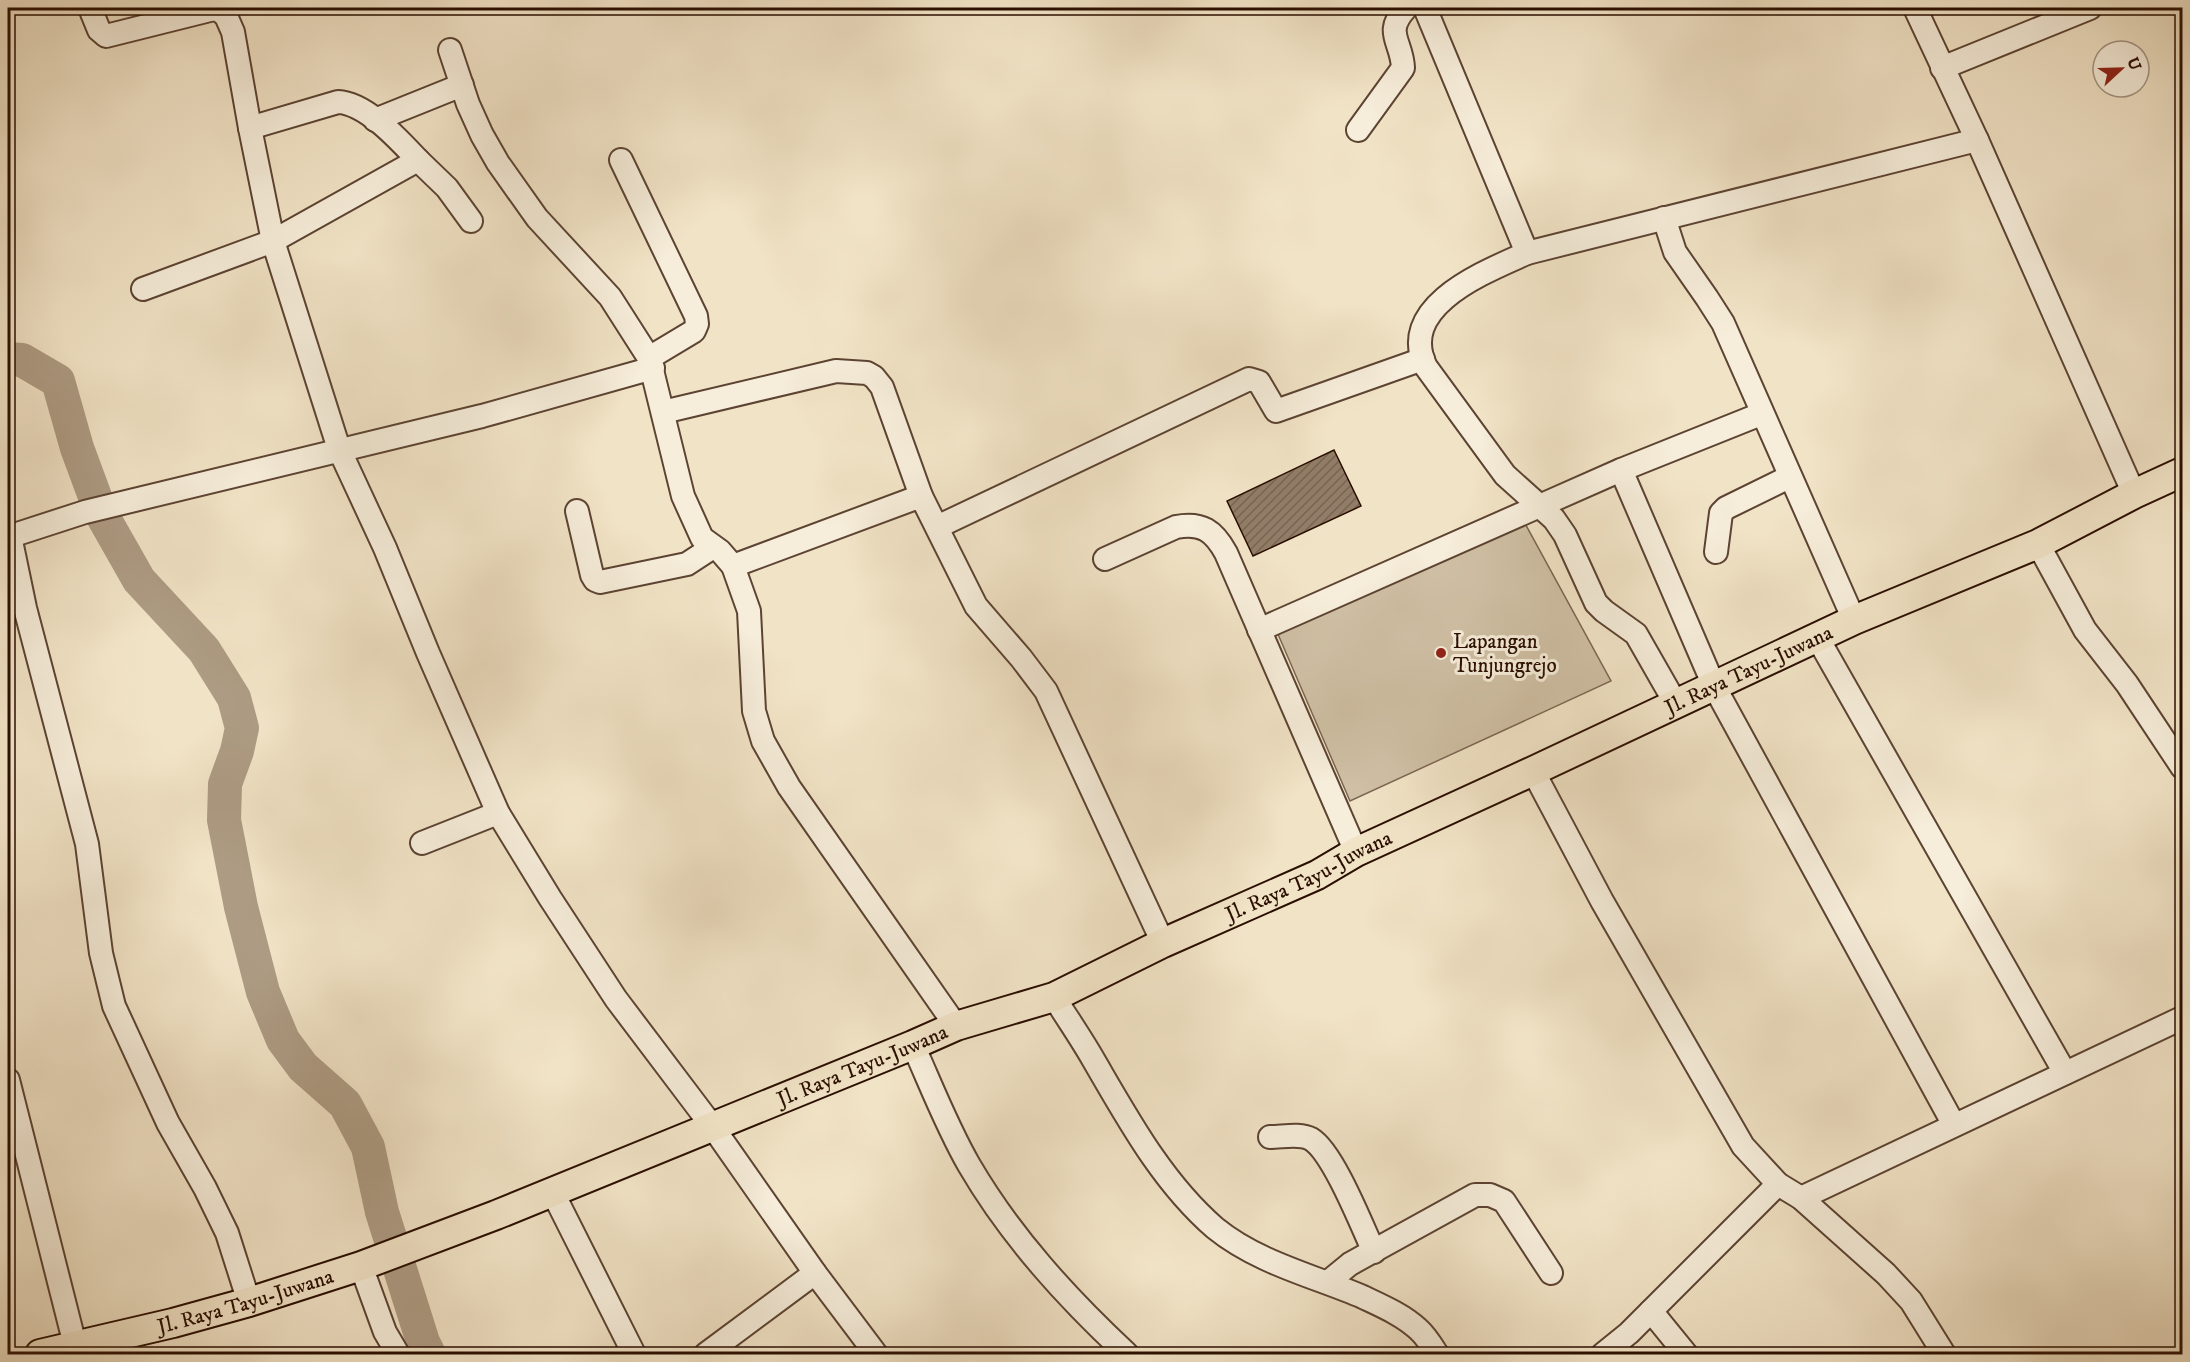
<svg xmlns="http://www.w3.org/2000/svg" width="2190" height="1362" viewBox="0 0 2190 1362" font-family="'IM FELL DW Pica',serif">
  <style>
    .garden { fill: #cfbfa4; stroke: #7c6652; stroke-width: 1.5 }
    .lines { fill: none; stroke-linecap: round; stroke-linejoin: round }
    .river { stroke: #ad9b83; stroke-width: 34 }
    .building { fill: url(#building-hatch); stroke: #2a0e00; stroke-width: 1.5 }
    .minor-casing { stroke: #5c4332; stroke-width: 26 }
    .major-casing { stroke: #2a0e00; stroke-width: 32 }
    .minor { stroke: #f6edda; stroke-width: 22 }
    .major { stroke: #f1e3c6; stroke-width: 28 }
    .poi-dot { fill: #8f2418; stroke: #f6edda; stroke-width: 2 }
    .labels { text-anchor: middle; stroke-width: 6; stroke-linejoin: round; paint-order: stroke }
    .poi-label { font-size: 21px; fill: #2a0e00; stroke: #f6edda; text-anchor: start }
    .street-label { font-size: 21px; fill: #2a0e00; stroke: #f6edda }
  </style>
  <defs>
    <pattern id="building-hatch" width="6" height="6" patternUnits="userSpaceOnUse" patternTransform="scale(1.5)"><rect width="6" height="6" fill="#917d67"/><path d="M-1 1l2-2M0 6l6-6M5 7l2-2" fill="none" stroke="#776552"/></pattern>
  </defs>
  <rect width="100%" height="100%" fill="#f1e3c6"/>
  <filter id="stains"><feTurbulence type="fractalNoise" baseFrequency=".00333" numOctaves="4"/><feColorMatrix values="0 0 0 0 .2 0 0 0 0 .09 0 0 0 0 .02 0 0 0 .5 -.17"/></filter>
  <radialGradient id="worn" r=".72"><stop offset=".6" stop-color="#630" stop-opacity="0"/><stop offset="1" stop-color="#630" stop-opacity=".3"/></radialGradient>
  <!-- garden -->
  <polygon class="garden" points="1522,518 1611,681 1350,801 1274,625"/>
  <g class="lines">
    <!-- river -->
    <polyline class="river" points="8,359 22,360 58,381 77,448 101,513 139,580 204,650 234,698 242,728 237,751 225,784 224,820 241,907 263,992 283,1040 303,1067 345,1104 368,1147 382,1212 423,1342 429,1354"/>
  </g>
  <!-- building -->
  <polygon class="building" points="1334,450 1361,506 1253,556 1227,501"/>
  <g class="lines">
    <defs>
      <g id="minor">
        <polyline points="90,8 99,30 106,36 214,9 220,11 226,16 233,32 250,128 273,241 339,449 385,548 428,653 498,813 550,898 616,999 712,1126 815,1273 876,1354"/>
        <polyline points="1425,8 1527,253"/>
        <polyline points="1915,8 1977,140 2134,494"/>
        <polyline points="450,50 468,104 482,135 498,163 537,218 610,297 649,358 683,496 702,538 720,551 733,566 749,611 754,711 763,741 789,787 956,1026"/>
        <polyline points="1942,68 2090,8"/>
        <polyline points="375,120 462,85"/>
        <path d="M250 128 338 102C366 103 399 140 418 160"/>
        <path d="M1358 130 1403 68C1402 41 1383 33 1406 8"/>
        <polyline points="621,160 696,316 697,324 694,331 649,358"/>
        <polyline points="1664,218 1675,252 1707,298 1723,323 1854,620"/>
        <polyline points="143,289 273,241 418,160 447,188 471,221"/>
        <polyline points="663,412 836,371 867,373 874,377 882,387 921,496"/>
        <polyline points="1621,470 1714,686 1954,1125"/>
        <polyline points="577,511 592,575 595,580 600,582 687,564 713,547"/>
        <polyline points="937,527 1249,379 1259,382 1276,411 1423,359"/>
        <polyline points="10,536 25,608 87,844 101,953 114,1006 168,1123 205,1188 227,1233 249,1302"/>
        <polyline points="8,537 85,512 482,416 653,368"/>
        <polyline points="2038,544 2085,630 2127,684 2182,767"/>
        <polyline points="1716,552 1721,513 1726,508 1789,477"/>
        <path d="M1105 559 1176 527C1202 522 1214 531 1226 553L1356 852"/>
        <polyline points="733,566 921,496 976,606 1021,658 1046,691 1163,943"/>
        <polyline points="1259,630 1621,470 1761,414"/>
        <polyline points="1817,637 2065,1073"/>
        <path d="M1676 704 1636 634 1604 611 1596 603 1565 535 1554 519 1505 475 1426 367C1396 306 1485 272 1527 253L1977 140"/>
        <polyline points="1533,771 1602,901 1743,1146 1778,1184 1801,1198 1886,1274 1911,1301 1944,1354"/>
        <polyline points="422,843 498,813"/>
        <path d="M1054 997C1067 1018 1081 1038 1093 1059 1128 1119 1162 1182 1215 1228 1258 1263 1314 1276 1363 1297 1382 1306 1403 1315 1418 1329 1426 1336 1432 1346 1437 1354"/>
        <path d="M913 1045C931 1085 947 1127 969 1165 1011 1237 1067 1298 1127 1354"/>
        <polyline points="8,1080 75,1345"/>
        <path d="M1270 1137C1283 1137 1300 1133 1311 1139 1333 1152 1362 1226 1374 1252"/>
        <polyline points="552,1191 634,1354"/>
        <polyline points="1801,1198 2182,1018"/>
        <polyline points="361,1266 385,1332 398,1354"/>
        <polyline points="1328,1282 1350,1264 1475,1195 1490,1195 1504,1201 1551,1273"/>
        <polyline points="1651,1311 1686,1354"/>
        <polyline points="706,1354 815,1273"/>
        <polyline points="1603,1354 1629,1333 1778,1184"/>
      </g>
      <g id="major">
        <path id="s1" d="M40 1354 173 1323 249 1302 361 1266 496 1215 913 1045 956 1026 1054 997 1163 943 1317 875 1356 852 1533 771 1854 620 2038 544 2134 494 2182 472"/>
      </g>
    </defs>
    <!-- minor casing -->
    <use href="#minor" class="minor-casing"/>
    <!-- major casing -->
    <use href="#major" class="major-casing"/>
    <!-- minor -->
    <use href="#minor" class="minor"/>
    <!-- major -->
    <use href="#major" class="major"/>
  </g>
  <!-- markers -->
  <circle class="poi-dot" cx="1441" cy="653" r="6"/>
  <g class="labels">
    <!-- poi labels -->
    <g class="poi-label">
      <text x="1453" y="648">Lapangan<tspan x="1453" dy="24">Tunjungrejo</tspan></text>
    </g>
    <!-- street labels -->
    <g class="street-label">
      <text dy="7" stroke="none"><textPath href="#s1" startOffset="1845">Jl. Raya Tayu-Juwana</textPath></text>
      <text dy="7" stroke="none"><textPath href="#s1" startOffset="1359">Jl. Raya Tayu-Juwana</textPath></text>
      <text dy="7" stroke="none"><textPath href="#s1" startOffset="873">Jl. Raya Tayu-Juwana</textPath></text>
      <text dy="7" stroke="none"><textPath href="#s1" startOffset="212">Jl. Raya Tayu-Juwana</textPath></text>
    </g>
  </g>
  <!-- margin -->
  <rect width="2190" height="1362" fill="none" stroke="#f1e3c6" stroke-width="30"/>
  <rect x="9" y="9" width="2172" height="1344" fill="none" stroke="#2a0e00" stroke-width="3"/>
  <rect x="15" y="15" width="2160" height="1332" fill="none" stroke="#2a0e00" stroke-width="1.5"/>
  <!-- north arrow -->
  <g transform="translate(2121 69) rotate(68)"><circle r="28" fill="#f6edda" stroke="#a49483" stroke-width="1.5"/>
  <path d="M0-4.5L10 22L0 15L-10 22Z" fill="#8f2418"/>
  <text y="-9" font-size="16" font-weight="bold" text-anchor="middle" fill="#2a0e00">U</text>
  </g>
  <rect width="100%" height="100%" filter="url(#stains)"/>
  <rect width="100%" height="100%" fill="url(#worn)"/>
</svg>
